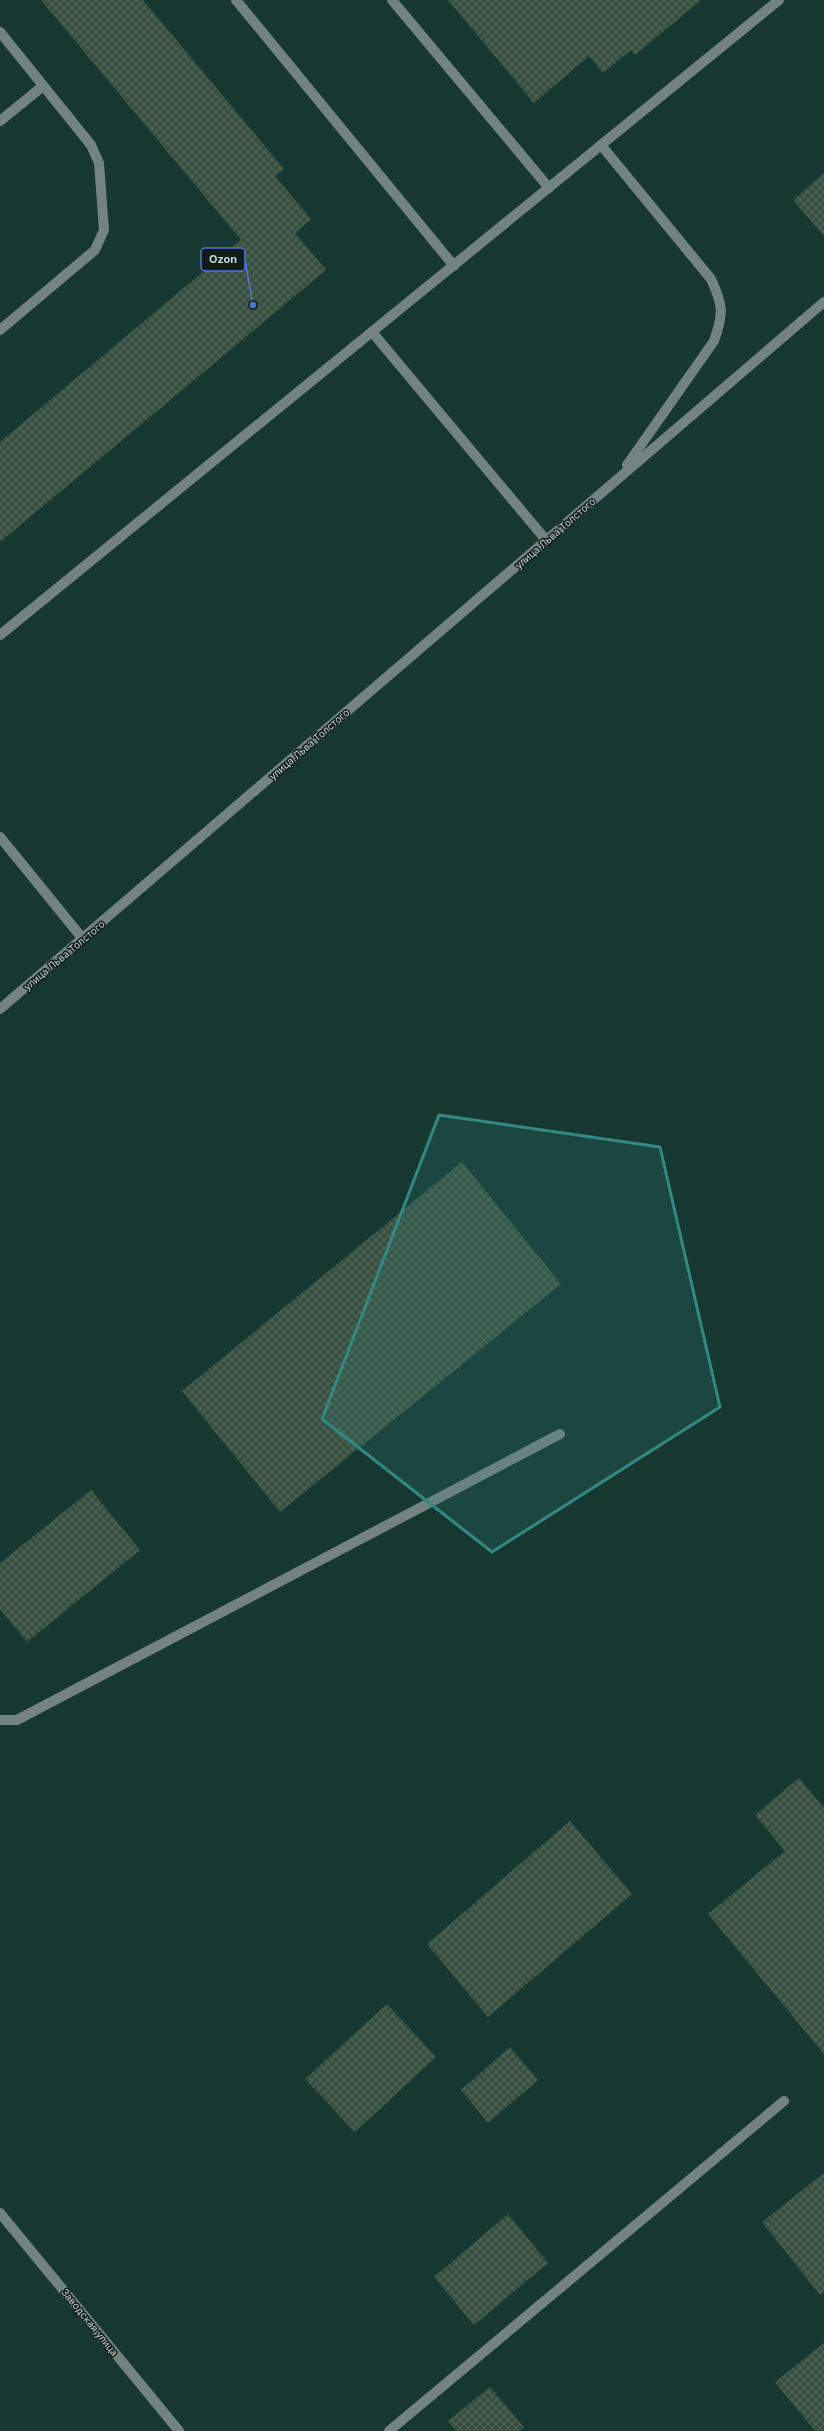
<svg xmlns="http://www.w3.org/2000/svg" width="824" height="2431" viewBox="0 0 824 2431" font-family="Inter,sans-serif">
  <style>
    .building { fill: url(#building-cross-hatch) }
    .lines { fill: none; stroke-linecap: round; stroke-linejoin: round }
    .minor { stroke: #738383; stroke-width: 10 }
    .marked { fill: #338982; fill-opacity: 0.2; stroke: #338982; stroke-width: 3; stroke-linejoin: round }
    .labels { text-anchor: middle; stroke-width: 3; stroke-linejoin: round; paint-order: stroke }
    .street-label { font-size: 10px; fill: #c5d7d2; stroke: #0f1c19 }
    .leader { fill: none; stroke: #4f77d6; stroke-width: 1.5 }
    .callout-dot { fill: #4f77d6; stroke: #0f1c19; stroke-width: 1.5 }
    .callout { fill: #0f1c19; stroke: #4f77d6; stroke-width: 1.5 }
    .callout-label { font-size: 11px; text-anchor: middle; font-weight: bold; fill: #c5d7d2 }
  </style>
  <defs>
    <pattern id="building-cross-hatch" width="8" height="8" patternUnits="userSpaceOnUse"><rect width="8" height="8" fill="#375040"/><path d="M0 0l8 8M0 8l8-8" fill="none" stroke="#52685b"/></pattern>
  </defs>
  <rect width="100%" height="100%" fill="#173831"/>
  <!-- building -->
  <g class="building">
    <polygon points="41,0 143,0 284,169 275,176 311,219 295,233 326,270 0,542 0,442 241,240"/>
    <polygon points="448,0 701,0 635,55 631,50 603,73 589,56 534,103"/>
    <polygon points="824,173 824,236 793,200"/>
    <polygon points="462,1162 561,1284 280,1512 182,1391"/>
    <polygon points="91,1490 140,1550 27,1642 0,1609 0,1563"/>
    <polygon points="799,1778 824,1808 824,2054 708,1914 785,1851 755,1815"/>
    <polygon points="570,1821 632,1894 488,2017 427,1944"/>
    <polygon points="387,2004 436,2057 355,2132 305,2079"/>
    <polygon points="510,2047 538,2080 488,2123 461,2090"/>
    <polygon points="824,2173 824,2292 820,2295 762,2222"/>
    <polygon points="508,2214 548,2263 474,2325 434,2277"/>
    <polygon points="824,2343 824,2431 815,2431 775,2382"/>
    <polygon points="490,2387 524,2427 520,2431 456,2431 448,2421"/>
  </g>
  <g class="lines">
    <!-- minor -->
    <g class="minor">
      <polyline points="236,0 454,266"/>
      <polyline points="392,0 549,188"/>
      <polyline points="0,32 91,145 99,163 104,230 95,250 0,330"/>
      <polyline points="0,121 43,86"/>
      <path d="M601 145 711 279C723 305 724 313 714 341L627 465"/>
      <polyline points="372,332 546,540"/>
      <polyline points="0,635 779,0"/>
      <polyline points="0,837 83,939"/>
      <polyline points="0,1009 824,302"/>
      <polyline points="0,1720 17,1720 560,1434"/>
      <polyline points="0,2213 179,2431"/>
      <polyline points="389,2431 784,2101"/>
    </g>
  </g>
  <!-- marked area -->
  <path class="marked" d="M439 1115 660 1147 720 1407 492 1552 322 1419Z"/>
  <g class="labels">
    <!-- street labels -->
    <g class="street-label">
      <text transform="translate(555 533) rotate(-41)" y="4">улица Льва Толстого</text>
      <text transform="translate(309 744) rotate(-41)" y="4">улица Льва Толстого</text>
      <text transform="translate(64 955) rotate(-40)" y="4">улица Льва Толстого</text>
      <text transform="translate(90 2322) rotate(51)" y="4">Заводская улица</text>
    </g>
  </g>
  <!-- callouts -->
  <path class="leader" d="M253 305L245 260"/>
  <circle class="callout-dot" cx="253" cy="305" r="4"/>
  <rect class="callout" x="201" y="248" width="44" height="23" rx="4"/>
  <g class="callout-label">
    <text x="223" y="263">Ozon</text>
  </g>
</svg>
